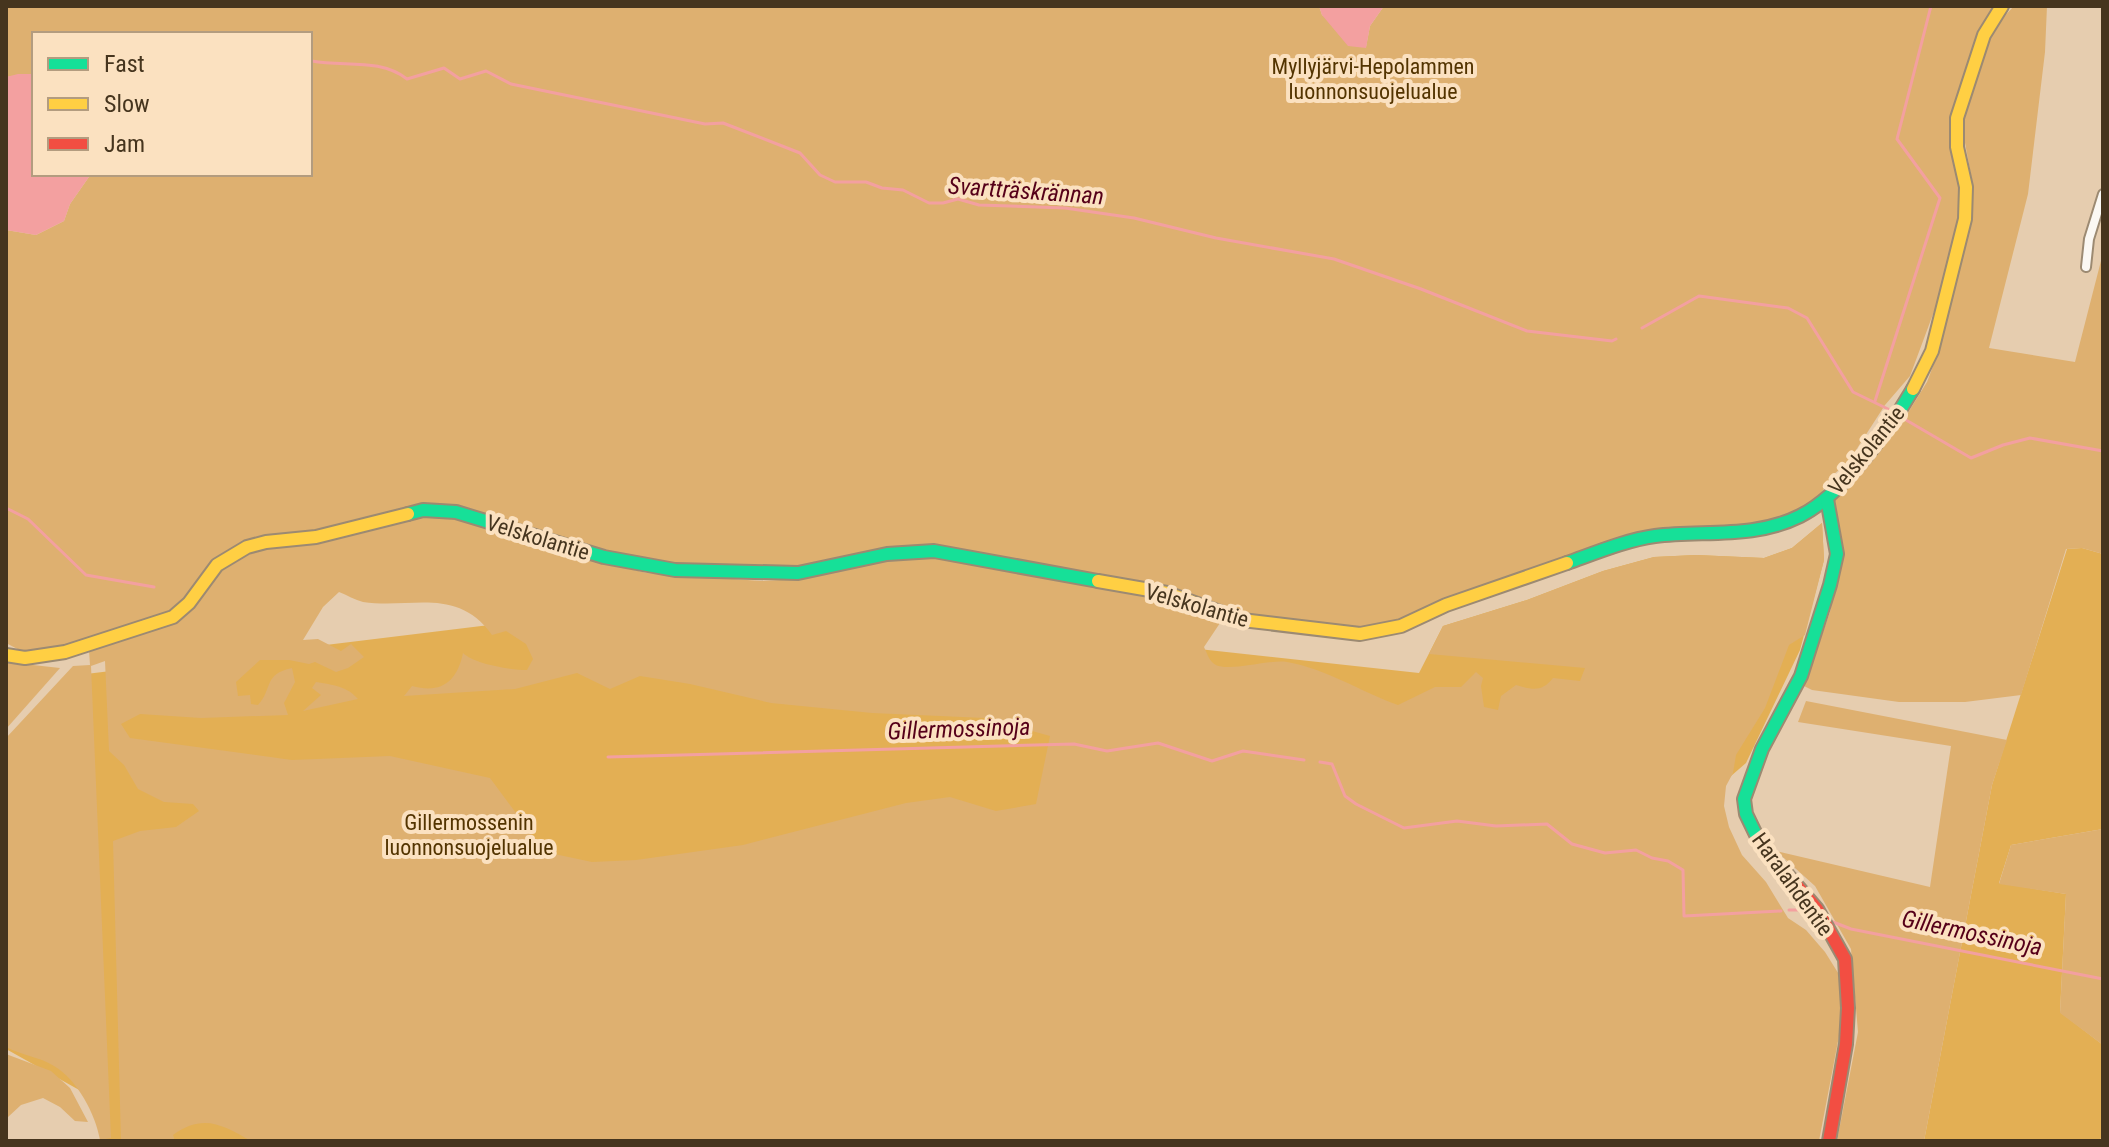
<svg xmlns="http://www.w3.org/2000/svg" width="2109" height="1147" viewBox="0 0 2109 1147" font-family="'Roboto Condensed',sans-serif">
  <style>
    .green { fill: #e3af54 }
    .forest { fill: #deb070; fill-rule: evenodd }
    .water { fill: #f3a0a0 }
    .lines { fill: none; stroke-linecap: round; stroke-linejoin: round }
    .stream { stroke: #f3a0a0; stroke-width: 3 }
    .street-casing { stroke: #9c8a72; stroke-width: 12 }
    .fast-casing { stroke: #9c8a72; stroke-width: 16 }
    .slow-casing { stroke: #9c8a72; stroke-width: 16 }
    .jam-casing { stroke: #9c8a72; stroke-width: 16 }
    .street { stroke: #fbf8f3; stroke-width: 8 }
    .fast { stroke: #16e098; stroke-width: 12 }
    .slow { stroke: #ffcf43; stroke-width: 12 }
    .jam { stroke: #f24e42; stroke-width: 12 }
    .labels { text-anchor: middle; stroke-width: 8; stroke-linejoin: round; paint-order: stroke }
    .park-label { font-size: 22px; fill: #533400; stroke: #fbe1c0 }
    .street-label { font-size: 22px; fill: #46351e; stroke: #fbe1c0 }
    .water-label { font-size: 24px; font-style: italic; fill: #560019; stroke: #fbe1c0 }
  </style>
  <rect width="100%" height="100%" fill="#e6cdaf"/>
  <!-- green -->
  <g class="green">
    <polygon points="1822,523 1824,560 1800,650 1746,763 1709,795 353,1141 106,1141 105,1109 81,1091 6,1049 6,990 86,674 721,597 1419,673 1443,626 1527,600 1603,571 1654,557 1696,555 1764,558 1792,548"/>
    <polygon points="2082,548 2103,554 2103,829 2011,845 1999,883 2066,894 2060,1012 2103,1045 2103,1137 2097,1141 1924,1141 1992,785 2067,549"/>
  </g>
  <!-- forest -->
  <g class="forest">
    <polygon points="6,6 1319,6 1322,15 1366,47 1370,26 1384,6 1994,6 1982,25 1951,118 1952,148 1961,188 1961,208 1939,298 1910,376 1885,405 1849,461 1833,475 1818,498 1797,511 1774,520 1744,526 1651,531 1398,621 1360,629 1265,618 1224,609 1188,594 1168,588 934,546 886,548 797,567 675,564 606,552 457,506 422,505 315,531 265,536 213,561 185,600 171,612 90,639 25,653 6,643 6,230 36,235 64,221 70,204 91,174 310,174 310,34 34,34 34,74 6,77"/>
    <polygon points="2014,6 2047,6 2045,52 2028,194 1989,348 2075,362 2103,253 2103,554 2082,548 2066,549 2021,695 1965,702 1899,702 1812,690 1804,686 1830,612 1838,571 1832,504 1901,424 1927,382 1938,353 1972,221 1973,186 1963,132 1967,105 1991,38 2000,21"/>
    <path d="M433 515 461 519 591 560 647 573 761 581 798 579 901 558 939 556 1168 599 1222 620 1204 647C1206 651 1209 660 1213 663 1225 674 1267 659 1287 662 1327 669 1361 692 1398 705L1435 687H1461L1476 672 1483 678 1481 686 1484 707 1498 710 1501 696 1516 685C1533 690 1542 692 1553 678L1580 681 1585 668 1429 654 1443 626 1527 600 1603 571 1654 557 1696 555 1764 558 1792 548 1822 523 1824 560 1805 635 1789 645 1765 708 1736 755 1733 773 1726 786 1724 806 1729 827 1742 855 1766 882 1788 918 1806 930 1825 952 1840 976 1843 1015 1819 1141H251C223 1125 203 1113 173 1135L175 1141H121L113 841 140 831 176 827 199 811 193 804 164 802 138 789 124 765 109 751 105 661 91 666 111 1138 100 1140C96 1115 77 1079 54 1066 40 1057 21 1055 6 1047V738L73 666 90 665 89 650 182 617 221 568 238 557 269 547ZM339 592C347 595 355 600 363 602 412 609 457 586 492 635L506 631 526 644 533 659 527 670C511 670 474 664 463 653 457 682 441 694 412 686L404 696 515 689 577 673 610 689 640 676 690 684 771 703 872 713 985 718 1050 736 1036 804 996 811 950 797 906 803 743 845 636 860 592 862 545 852 490 778 390 756 292 760 130 738 121 724 140 714 201 718 288 715 284 703 295 682 292 668C263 674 273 689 258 705L251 704 250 695 238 696 236 682 260 660H289L309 664 315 662 336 672 348 668 364 657 351 644 341 651 318 639 303 640 323 607Z"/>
    <polygon points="6,662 60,668 6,729"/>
    <path d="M316 682C333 685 347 686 358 699L303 711 321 695 312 688Z"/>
    <polygon points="1806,701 2007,740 1992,785 1924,1141 1837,1141 1858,1032 1851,949 1815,886 1776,851 1930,887 1951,746 1798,722"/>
    <polygon points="2103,829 2103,1045 2060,1013 2066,894 1999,884 2011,845"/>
    <polygon points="6,1054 51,1071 70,1088 88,1122 75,1121 60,1107 43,1098 21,1105 8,1117 6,1138"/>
  </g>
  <!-- water -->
  <g class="water">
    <polygon points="1319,6 1384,6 1370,26 1366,48 1348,46 1322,15"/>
    <polygon points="18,74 34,74 34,174 91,174 70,204 64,221 36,235 6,230 6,77"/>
  </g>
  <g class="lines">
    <!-- stream -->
    <g class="stream">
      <path d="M310 63 312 61C345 67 380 58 407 79L444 68 460 79 486 71 511 84 705 124 723 123 800 153 820 175 835 182H866L882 188 903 190 929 203H943L958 199 979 205 1065 208 1134 218 1216 238 1334 259 1421 289 1527 331 1612 341 1616 339"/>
      <polyline points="1642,328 1699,296 1788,308 1807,318 1853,392 1890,410"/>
      <polyline points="1875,401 1940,198 1897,139 1931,6"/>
      <polyline points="1906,420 1971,458 2003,445 2030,438 2103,451"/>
      <polyline points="6,508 28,519 86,575 154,587"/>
      <polyline points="608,757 1074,744 1107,751 1158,743 1212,761 1243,751 1304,760"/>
      <polyline points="1320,762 1332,764 1345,796 1356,804 1404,828 1457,821 1496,826 1547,824 1572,844 1605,853 1636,850 1652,858 1668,861 1683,870 1684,916 1781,911"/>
      <polyline points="1789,910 1800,910 1811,914"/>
      <polyline points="1833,922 1851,929 2103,979"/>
    </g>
    <defs>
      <polyline id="street" points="2086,267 2089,239 2103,194"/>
      <g id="fast">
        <polyline points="408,514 423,510 456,512 604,557 675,570 798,573 887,554 934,551 1098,581"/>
        <path d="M1567 563C1595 553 1626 540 1655 536 1704 530 1754 539 1800 516 1842 495 1889 430 1913 389"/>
        <polyline points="1786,873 1760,843 1746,814 1744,799 1762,749 1801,676 1830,585 1837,554 1827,499"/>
      </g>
      <g id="slow">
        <polyline points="1913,389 1932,351 1965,219 1966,187 1957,147 1957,118 1984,35 2002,6"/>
        <polyline points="1098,581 1167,593 1242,620 1360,634 1401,626 1446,605 1567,563"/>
        <polyline points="6,655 25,658 65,652 173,617 189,603 217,565 247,547 266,542 316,537 408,514"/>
      </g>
      <polyline id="jam" points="1786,873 1817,909 1845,959 1848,1008 1846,1044 1829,1141"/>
    </defs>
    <!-- street casing -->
    <use href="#street" class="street-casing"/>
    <!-- fast casing -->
    <use href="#fast" class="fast-casing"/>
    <!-- slow casing -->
    <use href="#slow" class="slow-casing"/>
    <!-- jam casing -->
    <use href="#jam" class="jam-casing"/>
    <!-- street -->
    <use href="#street" class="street"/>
    <!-- fast -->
    <use href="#fast" class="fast"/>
    <!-- slow -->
    <use href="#slow" class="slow"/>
    <!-- jam -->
    <use href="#jam" class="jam"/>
  </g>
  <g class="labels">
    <!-- park labels -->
    <g class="park-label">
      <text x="1373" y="74">Myllyjärvi-Hepolammen<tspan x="1373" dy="25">luonnonsuojelualue</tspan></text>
      <text x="469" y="830">Gillermossenin<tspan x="469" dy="25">luonnonsuojelualue</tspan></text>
    </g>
    <!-- street labels -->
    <g class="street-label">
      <text transform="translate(1866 450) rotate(-51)" y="8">Velskolantie</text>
      <text transform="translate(538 537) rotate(17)" y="8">Velskolantie</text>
      <text transform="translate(1197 605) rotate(16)" y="8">Velskolantie</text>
      <text transform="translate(1793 884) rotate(54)" y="8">Haralahdentie</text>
    </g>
    <!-- water labels -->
    <g class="water-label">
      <text transform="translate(1026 191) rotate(4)" y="8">Svartträskrännan</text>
      <text transform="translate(959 729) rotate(-2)" y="8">Gillermossinoja</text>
      <text transform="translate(1972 933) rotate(12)" y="8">Gillermossinoja</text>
    </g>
  </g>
  <!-- border -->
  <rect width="2109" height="1147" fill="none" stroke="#46351e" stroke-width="16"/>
  <!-- legend -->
  <rect x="32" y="32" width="280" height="144" fill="#fbe1c0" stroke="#b39c7f" stroke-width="2"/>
  <rect x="48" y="58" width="40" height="12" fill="#16e098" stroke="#b39c7f" stroke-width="2"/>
  <text x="104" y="72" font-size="24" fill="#46351e">Fast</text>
  <rect x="48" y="98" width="40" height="12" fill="#ffcf43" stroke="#b39c7f" stroke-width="2"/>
  <text x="104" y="112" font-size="24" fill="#46351e">Slow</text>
  <rect x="48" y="138" width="40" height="12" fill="#f24e42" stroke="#b39c7f" stroke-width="2"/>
  <text x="104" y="152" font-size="24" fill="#46351e">Jam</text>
</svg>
